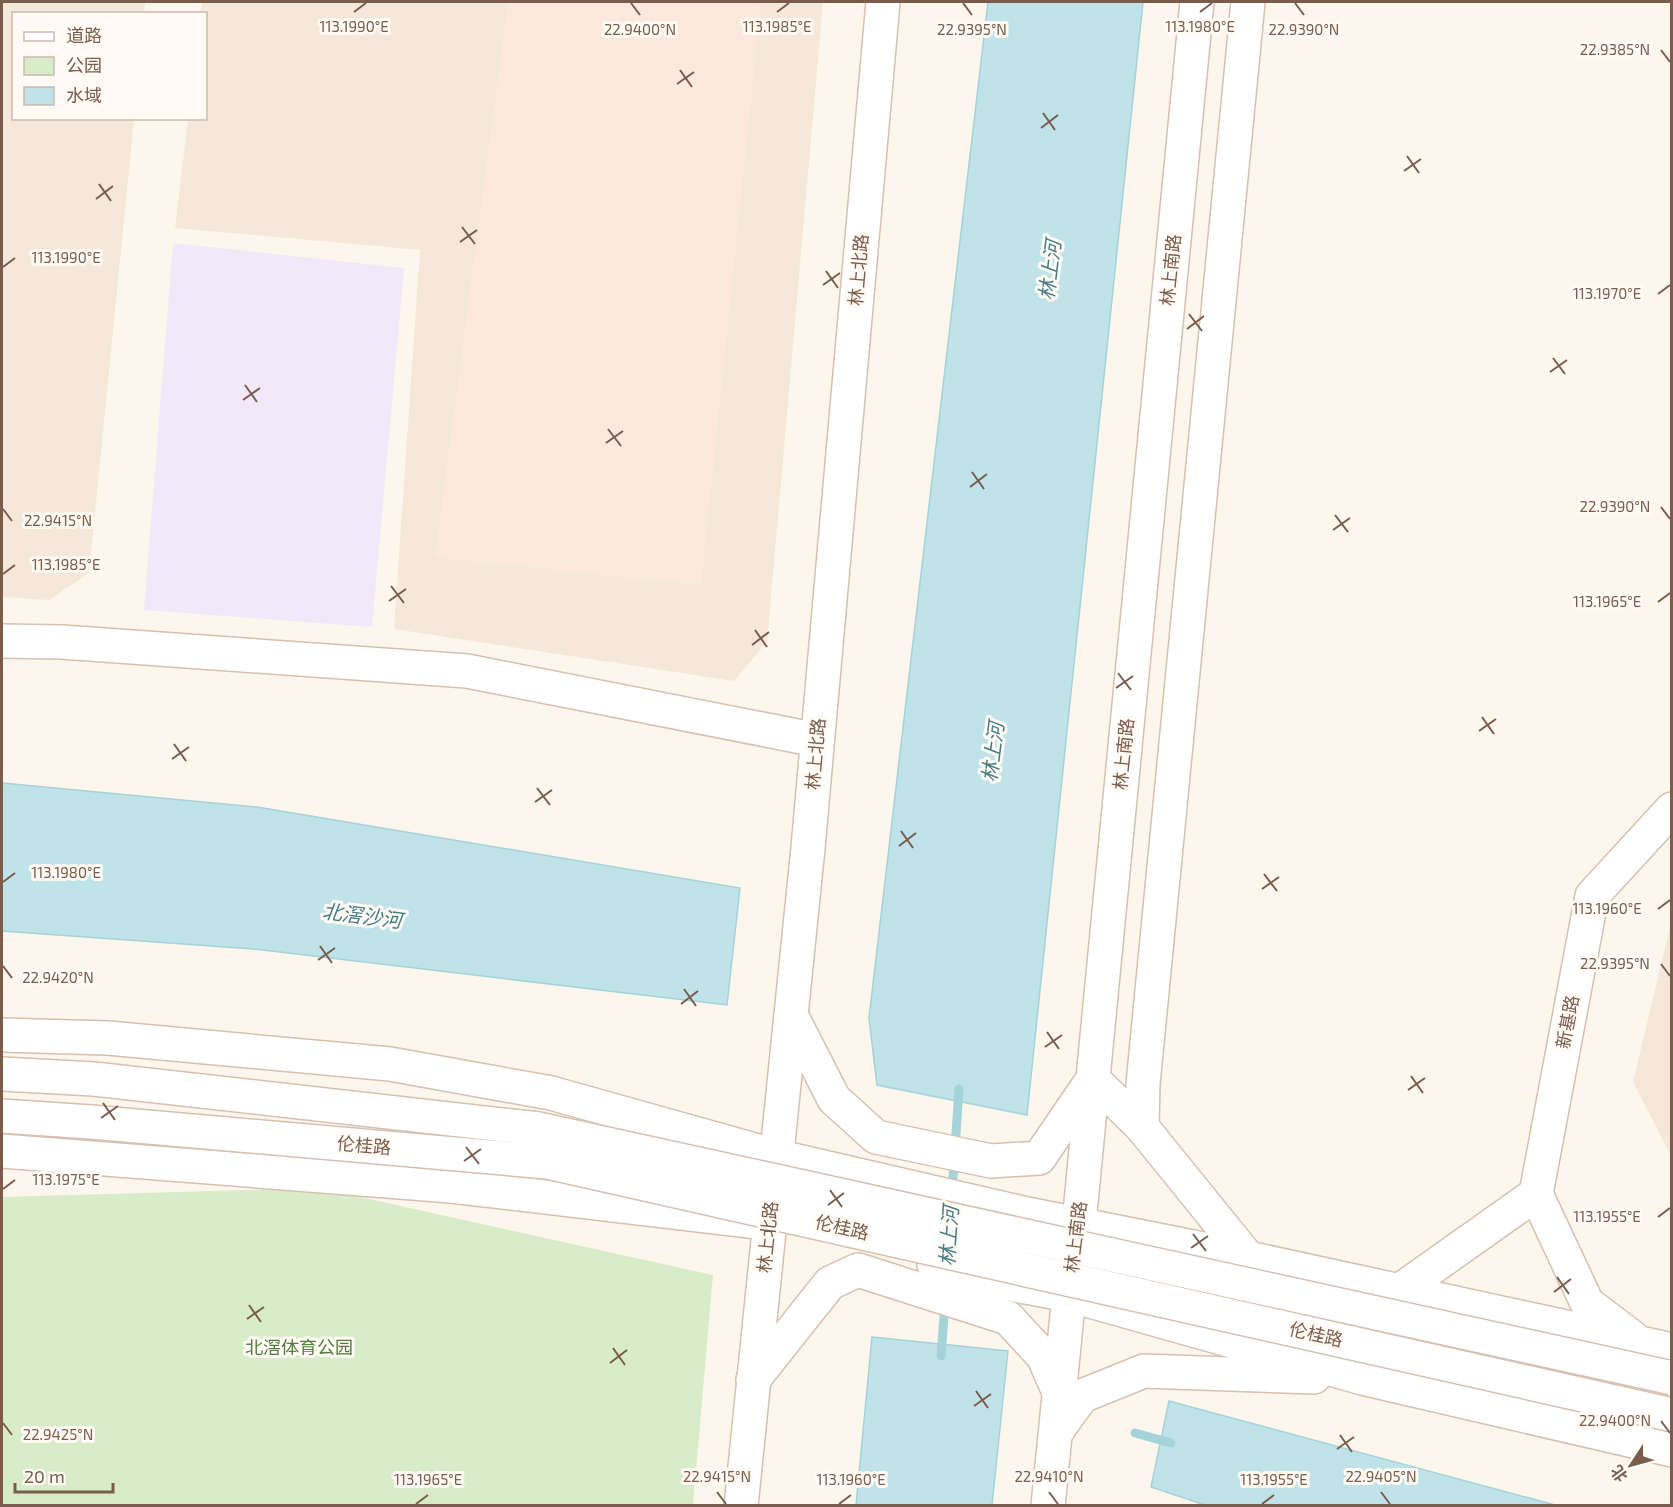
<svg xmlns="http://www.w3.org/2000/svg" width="1673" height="1507" viewBox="0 0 1673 1507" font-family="'Exo 2','Noto Sans SC',sans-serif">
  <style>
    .residential { fill: #f5e8da }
    .commercial { fill: #fde8e0 }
    .education { fill: #f3e8fa }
    .green { fill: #d8ecc9 }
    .water { fill: #bfe3e8; stroke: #a5d3da; stroke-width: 1.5 }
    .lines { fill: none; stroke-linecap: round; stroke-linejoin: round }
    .stream { stroke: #a5d3da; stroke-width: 9 }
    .secondary-casing { stroke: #d6c0b0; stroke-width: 36 }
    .secondary { stroke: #fff; stroke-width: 33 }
    .secondary-bridge-casing { stroke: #d6c0b0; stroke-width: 36; stroke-linecap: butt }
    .secondary-bridge { stroke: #fff; stroke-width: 33 }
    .ticks { fill: none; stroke: #7a5c4d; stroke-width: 2 }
    .labels { text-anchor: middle; stroke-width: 6; stroke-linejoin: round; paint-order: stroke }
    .street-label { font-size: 18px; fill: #7a5c4d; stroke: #fffaf3 }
    .park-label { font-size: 18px; fill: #537a41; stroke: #fffaf3 }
    .water-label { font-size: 20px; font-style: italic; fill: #437c86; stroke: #fffaf3 }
    .ticks-label { font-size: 15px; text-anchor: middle; fill: #7a5c4d; stroke: #fffaf3; stroke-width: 6; stroke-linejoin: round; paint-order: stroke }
  </style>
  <rect width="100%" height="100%" fill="#fdf6ec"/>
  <!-- residential -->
  <g class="residential">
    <polygon points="2,2 145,2 144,13 14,14 14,118 134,119 89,573 49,600 2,597"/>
    <polygon points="202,2 823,2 767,642 734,681 394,629 420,250 175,228 188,119 206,118 206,14 200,13"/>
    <polygon points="1671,923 1672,1156 1671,1156 1633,1082"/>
  </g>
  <!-- commercial -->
  <polygon class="commercial" points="508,2 761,2 701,585 435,557"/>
  <!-- education -->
  <polygon class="education" points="173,243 404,268 372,627 144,610"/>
  <!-- green -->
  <polygon class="green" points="319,1188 713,1275 693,1505 2,1505 2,1197"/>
  <!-- water -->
  <g class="water">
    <polygon points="988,2 1143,2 1027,1115 877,1085 869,1018"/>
    <polygon points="2,783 257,807 740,888 727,1005 253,949 2,931"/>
    <polygon points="872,1337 1008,1351 992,1505 856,1505"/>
    <polygon points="1169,1401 1555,1505 1208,1506 1151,1487"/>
  </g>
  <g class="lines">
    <!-- stream -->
    <g class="stream">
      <polyline points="952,1192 959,1089"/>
      <polyline points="941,1356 945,1304"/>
      <polyline points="1135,1433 1171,1443"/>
    </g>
    <defs>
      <g id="secondary">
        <polyline points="2,641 62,642 467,671 817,740"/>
        <polyline points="791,1015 834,1099 876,1137 991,1161 1039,1158 1093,1079 1142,1127"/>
        <polyline points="2,1035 108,1038 390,1064 551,1093 776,1156 1027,1214 1248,1258 1672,1350"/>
        <polyline points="2,1151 451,1186 758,1222"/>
        <polyline points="1248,1258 1142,1127 1143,1084 1248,2"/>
        <polyline points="934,1265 1009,1284 1069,1295 1366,1379 1672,1450"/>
        <polyline points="1399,1291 1536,1194"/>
        <polyline points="1632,1337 1587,1303 1536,1194 1592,896 1672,809"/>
        <polyline points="753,1380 830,1283 858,1270 1008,1318 1043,1356 1059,1392"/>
        <polyline points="1056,1432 1082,1396 1144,1371 1314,1377"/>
        <polyline points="741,1506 808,848 883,2"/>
        <polyline points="1048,1506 1069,1295 1079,1223 1197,2"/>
      </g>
    </defs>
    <!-- secondary casing -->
    <use href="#secondary" class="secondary-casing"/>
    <!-- secondary -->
    <use href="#secondary" class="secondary"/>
    <defs>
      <g id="secondary-bridge">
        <polyline points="2,1074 94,1079 539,1129 1672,1378"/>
        <polyline points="2,1116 91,1122 547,1162 1672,1415"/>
      </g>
    </defs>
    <!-- secondary-bridge casing -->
    <use href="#secondary-bridge" class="secondary-bridge-casing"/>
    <!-- secondary-bridge -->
    <use href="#secondary-bridge" class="secondary-bridge"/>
  </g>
  <!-- ticks -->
  <path class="ticks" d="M631 3 640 15M963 3 972 15M1295 3 1304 15M354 12 366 3M777 12 789 3M1200 12 1212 3M1661 50 1670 62M680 70 692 87M677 84 694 72M1043 113 1055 130M1041 128 1058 115M1407 156 1419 173M1404 171 1421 159M99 184 111 201M96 199 113 186M462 227 475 244M460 242 477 230M3 267 15 258M826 271 838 288M823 285 840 273M1658 294 1670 285M1189 314 1202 331M1187 329 1204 316M1553 358 1565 374M1550 372 1567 360M245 385 257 402M243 400 260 388M608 429 621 446M606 443 623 431M972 472 984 489M970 487 987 474M1661 507 1670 519M3 509 12 521M1335 515 1348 532M1333 530 1350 518M3 574 15 565M391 586 404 603M389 601 406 589M1658 602 1670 593M755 630 767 647M752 645 769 632M1118 673 1131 690M1116 688 1133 676M1482 717 1494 734M1479 731 1496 719M174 744 186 761M172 759 189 747M537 788 550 805M535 802 552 790M901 831 913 848M899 846 916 833M1264 874 1277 891M3 882 15 873M1262 889 1279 877M1658 909 1670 900M320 946 332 963M318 960 335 948M1661 964 1670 976M3 966 12 978M684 989 696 1006M681 1004 698 991M1047 1032 1059 1049M1045 1047 1062 1035M1411 1076 1423 1093M1408 1090 1425 1078M103 1103 115 1120M101 1118 118 1106M466 1147 479 1164M464 1161 481 1149M3 1189 15 1180M830 1190 842 1207M828 1205 844 1193M1658 1217 1670 1208M1193 1234 1206 1251M1191 1248 1208 1236M1557 1277 1569 1294M1554 1292 1571 1279M249 1305 261 1322M247 1319 264 1307M613 1348 625 1365M610 1363 627 1350M976 1391 988 1408M974 1406 991 1394M1661 1421 1670 1433M3 1423 12 1435M1340 1435 1352 1452M1337 1449 1354 1437M717 1492 726 1504M1049 1492 1058 1504M1381 1492 1390 1504M416 1504 428 1495M839 1504 851 1495M1262 1504 1274 1495"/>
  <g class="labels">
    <!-- street labels -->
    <g class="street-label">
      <text transform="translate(859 270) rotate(-85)" y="6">林上北路</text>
      <text transform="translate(1171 270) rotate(-84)" y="6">林上南路</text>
      <text transform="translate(816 754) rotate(-85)" y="6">林上北路</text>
      <text transform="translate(1124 754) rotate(-84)" y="6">林上南路</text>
      <text transform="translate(1568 1022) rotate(-79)" y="6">新基路</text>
      <text transform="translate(364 1146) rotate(5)" y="6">伦桂路</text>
      <text transform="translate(842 1228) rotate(13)" y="6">伦桂路</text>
      <text transform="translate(768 1237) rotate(-84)" y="6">林上北路</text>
      <text transform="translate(1076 1237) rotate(-83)" y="6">林上南路</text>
      <text transform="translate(1316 1335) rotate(13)" y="6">伦桂路</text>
    </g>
    <!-- park labels -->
    <g class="park-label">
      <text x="299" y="1354">北滘体育公园</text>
    </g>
    <!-- water labels -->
    <g class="water-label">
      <text transform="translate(1050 270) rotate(-83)" y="7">林上河</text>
      <text transform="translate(993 752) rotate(-83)" y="7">林上河</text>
      <text transform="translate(362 916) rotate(7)" y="7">北滘沙河</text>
      <text transform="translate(949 1236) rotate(-86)" y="7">林上河</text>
    </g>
  </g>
  <g class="ticks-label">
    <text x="354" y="32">113.1990°E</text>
    <text x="777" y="32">113.1985°E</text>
    <text x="1200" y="32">113.1980°E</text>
    <text x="640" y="35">22.9400°N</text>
    <text x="972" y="35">22.9395°N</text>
    <text x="1304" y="35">22.9390°N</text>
    <text x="1615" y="55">22.9385°N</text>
    <text x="66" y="263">113.1990°E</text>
    <text x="1607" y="299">113.1970°E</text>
    <text x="1615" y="512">22.9390°N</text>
    <text x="58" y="526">22.9415°N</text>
    <text x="66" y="570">113.1985°E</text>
    <text x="1607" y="607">113.1965°E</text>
    <text x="66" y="878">113.1980°E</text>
    <text x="1607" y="914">113.1960°E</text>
    <text x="1615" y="969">22.9395°N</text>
    <text x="58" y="983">22.9420°N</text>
    <text x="66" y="1185">113.1975°E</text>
    <text x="1607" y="1222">113.1955°E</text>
    <text x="1615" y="1426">22.9400°N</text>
    <text x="58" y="1440">22.9425°N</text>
    <text x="717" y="1482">22.9415°N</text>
    <text x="1049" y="1482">22.9410°N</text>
    <text x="1381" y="1482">22.9405°N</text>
    <text x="428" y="1485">113.1965°E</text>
    <text x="851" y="1485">113.1960°E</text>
    <text x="1274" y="1485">113.1955°E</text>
  </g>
  <!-- border -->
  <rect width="1673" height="1507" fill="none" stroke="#7a5c4d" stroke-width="6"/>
  <!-- legend -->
  <rect x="12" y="12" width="195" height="108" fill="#fffaf3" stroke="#cabbb1" stroke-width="1.5"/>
  <rect x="24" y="32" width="30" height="9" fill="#ffffff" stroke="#cabbb1" stroke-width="1.5"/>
  <text x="66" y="42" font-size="18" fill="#7a5c4d">道路</text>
  <rect x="24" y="57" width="30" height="18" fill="#d8ecc9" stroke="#cabbb1" stroke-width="1.5"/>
  <text x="66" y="72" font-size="18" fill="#7a5c4d">公园</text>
  <rect x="24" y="87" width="30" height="18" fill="#bfe3e8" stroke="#cabbb1" stroke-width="1.5"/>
  <text x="66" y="102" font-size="18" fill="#7a5c4d">水域</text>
  <!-- north arrow -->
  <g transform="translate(1631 1465) rotate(234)" stroke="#fffaf3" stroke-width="4.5" paint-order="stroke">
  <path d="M0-4.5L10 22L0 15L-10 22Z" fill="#7a5c4d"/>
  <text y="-9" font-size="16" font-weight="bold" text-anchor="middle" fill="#7a5c4d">北</text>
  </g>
  <!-- scale -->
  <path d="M15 1483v9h98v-9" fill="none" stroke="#7a5c4d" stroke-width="3"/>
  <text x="24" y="1483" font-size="18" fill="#7a5c4d" stroke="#fffaf3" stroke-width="4.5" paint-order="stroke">20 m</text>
</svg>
